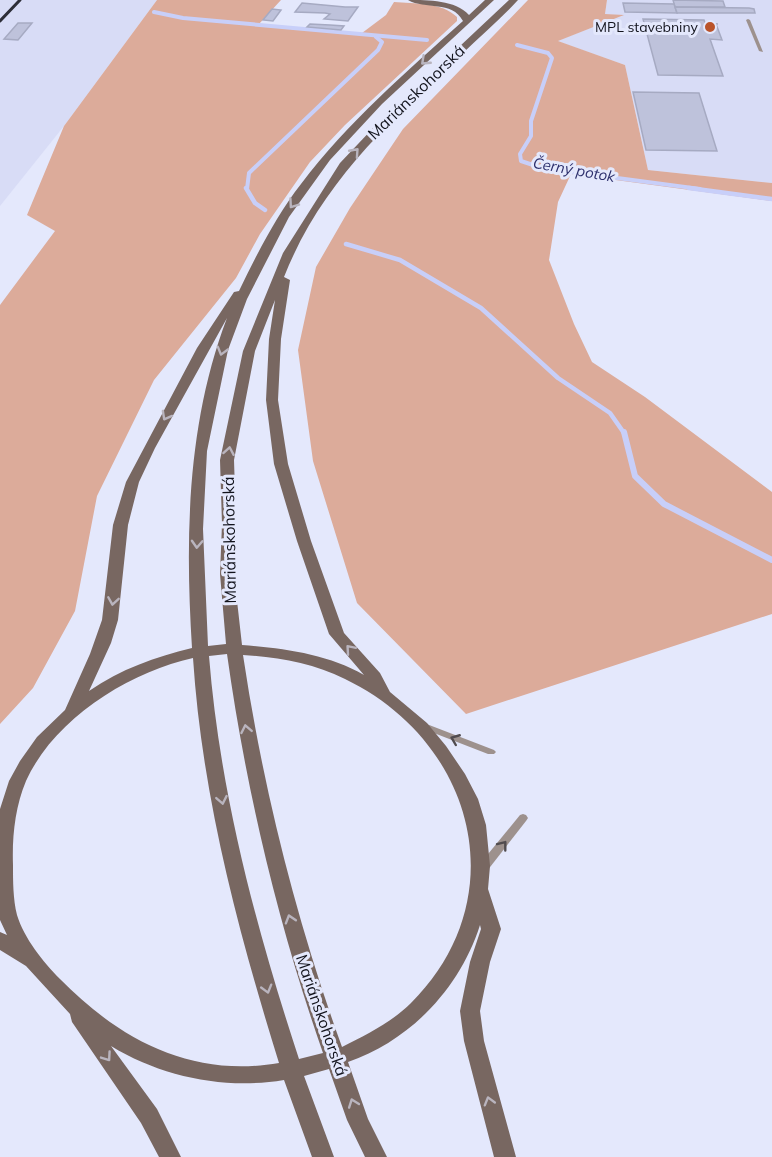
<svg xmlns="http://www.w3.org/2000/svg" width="772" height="1157" viewBox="0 0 772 1157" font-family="Mulish,sans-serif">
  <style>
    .built { fill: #d8dcf6 }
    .green { fill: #dcab9a }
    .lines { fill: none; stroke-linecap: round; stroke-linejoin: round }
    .stream-far2 { stroke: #c8cff9; stroke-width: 4 }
    .stream-far1 { stroke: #c8cff9; stroke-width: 4.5 }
    .stream { stroke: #c8cff9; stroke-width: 6 }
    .building { fill: #bec2db; stroke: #a6aac2; stroke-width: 1.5 }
    .service { fill: #9d918d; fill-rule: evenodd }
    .secondary { fill: #786761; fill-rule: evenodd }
    .rail { stroke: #2d2e38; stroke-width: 3 }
    .oneway { stroke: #b9b4be }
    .oneway2 { stroke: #514c4f }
    .poi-dot { fill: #ba532a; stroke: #e4e8fc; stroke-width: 2 }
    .labels { text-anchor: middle; stroke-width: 6; stroke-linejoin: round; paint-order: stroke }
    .far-poi-label { font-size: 14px; fill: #12131c; stroke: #e4e8fc; text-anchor: end }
    .far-water-label { font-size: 15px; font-style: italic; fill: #2d2f6c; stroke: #e4e8fc }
    .street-label { font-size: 16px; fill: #12131c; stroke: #e4e8fc }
  </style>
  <rect width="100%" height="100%" fill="#e4e8fc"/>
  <!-- built -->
  <g class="built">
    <polygon points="0,0 157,0 64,126 0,206"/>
    <polygon points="607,0 772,0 772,183 648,170 625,65 557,41 622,16 605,14"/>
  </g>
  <!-- green -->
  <g class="green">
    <path d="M157 0H281L259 24 362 33 386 15 394 2C414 4 442 2 457 17V21L345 125 310 162 260 234 236 278 154 380 97 496 75 611 33 688 0 724V305L55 231 27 215 64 126Z"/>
    <polygon points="528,0 607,0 605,14 624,15 558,41 625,65 648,170 772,183 772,201 571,174 558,202 549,260 574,324 592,362 645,397 772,492 772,614 466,714 357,603 313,461 298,350 316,267 350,208 403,129"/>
  </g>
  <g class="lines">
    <!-- stream-far2 -->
    <g class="stream-far2">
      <polyline points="154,12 183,18 427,40"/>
      <polyline points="517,45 548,53 552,58 531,121 531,136 520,154 521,161 542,168 700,189"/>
      <polyline points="247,189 249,173 378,50 382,42 376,37"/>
    </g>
    <!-- stream-far1 -->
    <g class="stream-far1">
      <polyline points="246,188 255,203 265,210"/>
      <polyline points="689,188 772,199"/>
      <polyline points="346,244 400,260 481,308 558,378 610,413 624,433"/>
    </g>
    <!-- stream -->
    <polyline class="stream" points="624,432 635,476 664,504 772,560"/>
  </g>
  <!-- building -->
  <g class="building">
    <polygon points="673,0 723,1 725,7 675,7"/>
    <polygon points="302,3 345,7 358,7 348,21 324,19 330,14 325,13 295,12"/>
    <polygon points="623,3 674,4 677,13 625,12"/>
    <polygon points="675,7 749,8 754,9 755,13 677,13"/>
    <polygon points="272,9 281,10 273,21 263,20"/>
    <polygon points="643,19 704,20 705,23 718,24 716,24 722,40 710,39 723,76 658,75"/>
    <polygon points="18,23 32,23 18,40 4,39"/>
    <polygon points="310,24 330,25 344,26 341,30 307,27"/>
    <polygon points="633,92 699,93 717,151 646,150"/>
  </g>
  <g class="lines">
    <!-- service -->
    <g class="service">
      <polygon points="748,19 750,20 763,52 759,51 746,20"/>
      <polygon points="424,723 494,750 496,752 494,754 488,754 421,728 419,726 421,724"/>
      <polygon points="523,814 526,815 528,818 526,821 487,871 483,872 479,871 478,868 479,865 520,815"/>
    </g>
    <!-- secondary -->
    <path class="secondary" d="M408 0C429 0 455 0 469 15L485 0H494L382 104 330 160 289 217 247 299 228 350 207 451 203 529 208 646 226 644 220 574 222 524 220 460 243 351 283 253 340 163 376 125 509 0H518C501 19 480 36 462 54 390 122 322 181 284 277L290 280 281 339 278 400 288 464 311 541 344 633 380 673 390 692 427 723 446 746 465 774 478 799 486 825 490 866 488 889 501 929 490 962 480 1011 484 1041 516 1157H494L464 1041 460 1011 470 962 481 929 480 925C460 988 411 1040 348 1062L368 1119 387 1157H365L347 1120 329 1069 304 1076 334 1157H312L284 1080C225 1090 162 1077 111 1046L157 1109 181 1157H159L141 1123 72 1022 70 1014 26 966 0 950V932L7 935 0 920V809L9 781 20 761 37 737 65 710 90 654 102 620 113 525 126 482 197 348 234 292 239 291C257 254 276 216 301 184 348 122 406 72 463 21 452 0 425 10 408 0ZM275 300 269 339 266 400 274 464 297 541 329 634 364 675C328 654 283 648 242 645L234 574 236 524 234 460 255 351ZM227 318C187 423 185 537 192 648 155 657 121 669 89 691L111 643 118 620 128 525 139 482 155 448ZM227 654C246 790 278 924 323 1053L299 1059C256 928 220 794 209 656ZM243 655C278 657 313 663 345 679 474 741 517 897 411 1003 392 1022 366 1035 342 1047 296 920 263 788 243 655ZM193 658C202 796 238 931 279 1063 191 1078 120 1040 60 979 43 962 24 938 17 915 13 899 13 881 13 865 12 837 15 807 26 781 54 719 129 672 193 658Z"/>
    <!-- rail -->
    <polyline class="rail" points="0,21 20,0"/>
  </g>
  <!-- one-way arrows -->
  <defs><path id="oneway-chevron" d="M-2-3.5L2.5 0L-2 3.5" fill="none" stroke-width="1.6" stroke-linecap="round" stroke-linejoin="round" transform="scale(1.5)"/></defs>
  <g class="oneway">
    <use href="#oneway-chevron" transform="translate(425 61) rotate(137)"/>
    <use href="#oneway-chevron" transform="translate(355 152) rotate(-48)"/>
    <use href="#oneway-chevron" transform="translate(293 204) rotate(125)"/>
    <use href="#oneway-chevron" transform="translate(222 351) rotate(106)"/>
    <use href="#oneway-chevron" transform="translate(166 416) rotate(119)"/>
    <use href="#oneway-chevron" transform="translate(229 451) rotate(-80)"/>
    <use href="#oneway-chevron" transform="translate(197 544) rotate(93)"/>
    <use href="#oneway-chevron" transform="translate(113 601) rotate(99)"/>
    <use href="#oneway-chevron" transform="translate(350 649) rotate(-131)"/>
    <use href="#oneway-chevron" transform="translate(246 729) rotate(-101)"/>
    <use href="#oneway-chevron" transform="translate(222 800) rotate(79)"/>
    <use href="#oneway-chevron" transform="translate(290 919) rotate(-107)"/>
    <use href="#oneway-chevron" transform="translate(267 989) rotate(74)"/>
    <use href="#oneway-chevron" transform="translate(107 1057) rotate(55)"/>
    <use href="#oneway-chevron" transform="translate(489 1101) rotate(-106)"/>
    <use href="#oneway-chevron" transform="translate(353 1103) rotate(-110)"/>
  </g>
  <g class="oneway2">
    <use href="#oneway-chevron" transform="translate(455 739) rotate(-158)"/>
    <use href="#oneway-chevron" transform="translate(503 845) rotate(-52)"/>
  </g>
  <!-- markers -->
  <circle class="poi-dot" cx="710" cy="27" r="6"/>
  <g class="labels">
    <!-- far-poi labels -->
    <g class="far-poi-label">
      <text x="698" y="32">MPL stavebniny</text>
    </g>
    <!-- far-water labels -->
    <g class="far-water-label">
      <text transform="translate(574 170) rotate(10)" y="5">Černý potok</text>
    </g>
    <!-- street labels -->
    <g class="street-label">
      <text transform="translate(416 92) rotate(-44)" y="6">Mariánskohorská</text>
      <text transform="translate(229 540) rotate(-91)" y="6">Mariánskohorská</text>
      <text transform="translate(322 1015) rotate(71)" y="6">Mariánskohorská</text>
    </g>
  </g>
</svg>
